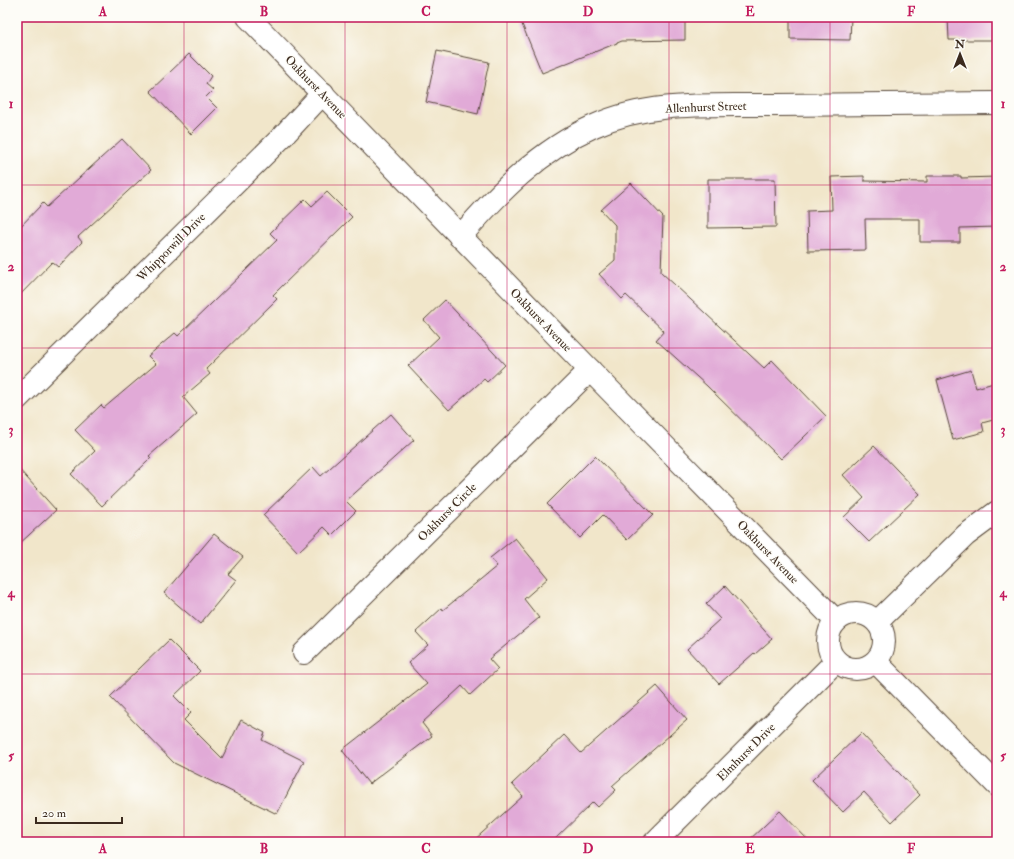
<svg xmlns="http://www.w3.org/2000/svg" width="1014" height="859" viewBox="0 0 1014 859" font-family="'IM FELL Double Pica',serif">
  <style>
    .building { fill: #e1aad7 }
    .lines { fill: none; stroke-linecap: round; stroke-linejoin: round }
    .street-casing { stroke: #564638; stroke-width: 24 }
    .secondary-casing { stroke: #564638; stroke-width: 24 }
    .street { stroke: #fff; stroke-width: 22 }
    .secondary { stroke: #fff; stroke-width: 22 }
    .grid { fill: none; stroke: #c2185b; stroke-width: 1; stroke-opacity: 0.55 }
    .labels { text-anchor: middle; stroke-width: 3; stroke-linejoin: round; paint-order: stroke }
    .street-label { font-size: 12px; fill: #3b2a1e; stroke: #fdfcf7 }
    .neatline { fill: none; stroke: #c2185b; stroke-width: 1.5 }
    .grid-label { font-size: 13px; text-anchor: middle; font-weight: bold; fill: #c2185b }
  </style>
  <rect width="100%" height="100%" fill="#fdfcf7"/>
  <filter id="ink" filterUnits="userSpaceOnUse"><feTurbulence type="fractalNoise" baseFrequency=".025" numOctaves="2"/><feDisplacementMap in="SourceGraphic" scale="8" xChannelSelector="R" yChannelSelector="G"/><feConvolveMatrix kernelMatrix="1 2 1 2 8 2 1 2 1" color-interpolation-filters="sRGB"/></filter>
  <filter id="wash" filterUnits="userSpaceOnUse"><feTurbulence type="fractalNoise" baseFrequency=".012" numOctaves="4" result="noise"/><feDisplacementMap in="SourceGraphic" scale="16" xChannelSelector="R" yChannelSelector="G"/><feGaussianBlur stdDeviation="0.9" result="paint"/><feColorMatrix in="noise" values="0 0 0 0 0 0 0 0 0 0 0 0 0 0 0 0 0 1.4 0 .05"/><feComposite in="paint" operator="in"/></filter>
  <g filter="url(#wash)">
    <rect width="100%" height="100%" fill="#f1e6ca"/>
    <g id="blocks">
      <!-- building -->
      <g class="building">
        <polygon points="519,17 685,17 685,40 622,41 542,73"/>
        <polygon points="790,17 851,17 850,40 790,39"/>
        <polygon points="948,17 997,17 997,40 949,40"/>
        <polygon points="437,51 489,62 478,114 426,102"/>
        <polygon points="189,54 211,76 206,84 213,90 206,97 217,108 191,134 150,91"/>
        <polygon points="122,139 151,170 78,237 82,242 58,267 52,262 17,298 17,230 43,203 47,207"/>
        <polygon points="864,176 864,181 927,182 927,176 961,176 961,178 997,177 997,227 960,228 960,242 920,242 920,219 865,219 866,250 808,251 807,211 832,210 831,177"/>
        <polygon points="708,179 775,179 776,227 708,228"/>
        <polygon points="631,183 663,217 661,272 764,368 772,360 826,416 781,459 707,386 656,340 664,331 626,295 622,299 599,274 615,260 615,225 601,210"/>
        <polygon points="327,192 352,217 273,295 277,299 206,369 210,374 183,397 197,414 149,456 151,458 102,506 71,474 95,451 75,430 101,405 104,408 156,364 148,356 175,333 178,336 277,240 270,233 305,199 312,206"/>
        <polygon points="445,300 505,365 487,382 484,379 449,410 408,366 439,337 424,320"/>
        <polygon points="971,370 976,388 997,382 997,419 982,423 984,432 953,440 937,380"/>
        <polygon points="391,414 414,440 346,501 356,511 332,535 324,527 298,552 263,515 313,467 321,476"/>
        <polygon points="874,446 920,494 869,542 844,517 864,498 843,475"/>
        <polygon points="595,456 653,515 627,540 603,515 580,538 547,504"/>
        <polygon points="17,467 56,510 17,546"/>
        <polygon points="214,534 243,557 228,574 236,580 200,624 164,593"/>
        <polygon points="515,538 548,578 524,599 539,618 489,659 498,669 470,695 462,686 422,723 432,736 369,784 342,750 427,684 408,663 428,645 416,632 442,608 443,610 497,566 490,558"/>
        <polygon points="725,586 772,639 755,654 754,653 719,684 687,649 720,619 706,604"/>
        <polygon points="169,640 200,671 174,696 191,713 184,720 222,758 241,720 265,733 262,740 304,761 277,814 174,763 110,697"/>
        <polygon points="657,686 687,720 612,786 616,790 598,807 593,802 552,842 472,842 523,796 512,784 564,735 581,753"/>
        <polygon points="861,733 920,795 892,822 864,792 843,812 812,780"/>
        <polygon points="780,811 810,842 747,842"/>
      </g>
    </g>
  </g>
  <g filter="url(#ink)">
    <use href="#blocks" fill-opacity="0" stroke="#564638" stroke-width="1"/>
    <g class="lines">
      <defs>
        <g id="street">
          <path d="M460 237C498 193 540 150 594 126 650 100 715 106 776 105 850 104 923 104 997 103"/>
          <polyline points="17,399 283,136 323,93"/>
          <polyline points="877,622 966,535 997,512"/>
          <polyline points="304,653 590,370"/>
          <polyline points="655,842 836,661"/>
        </g>
        <g id="secondary">
          <polyline points="248,17 590,370 836,621"/>
          <circle cx="856" cy="641" r="28"/>
          <polyline points="876,662 997,785"/>
        </g>
      </defs>
      <!-- street casing -->
      <use href="#street" class="street-casing"/>
      <!-- secondary casing -->
      <use href="#secondary" class="secondary-casing"/>
      <!-- street -->
      <use href="#street" class="street"/>
      <!-- secondary -->
      <use href="#secondary" class="secondary"/>
    </g>
  </g>
  <!-- grid -->
  <path class="grid" d="M184 17V842M345 17V842M507 17V842M669 17V842M830 17V842M17 185H997M17 348H997M17 511H997M17 674H997"/>
  <g class="labels">
    <!-- street labels -->
    <g class="street-label">
      <text transform="translate(316 87) rotate(46)" y="4">Oakhurst Avenue</text>
      <text transform="translate(706 107) rotate(-2)" y="4">Allenhurst Street</text>
      <text transform="translate(171 247) rotate(-45)" y="4">Whipporwill Drive</text>
      <text transform="translate(541 320) rotate(46)" y="4">Oakhurst Avenue</text>
      <text transform="translate(447 512) rotate(-45)" y="4">Oakhurst Circle</text>
      <text transform="translate(768 552) rotate(46)" y="4">Oakhurst Avenue</text>
      <text transform="translate(746 752) rotate(-45)" y="4">Elmhurst Drive</text>
    </g>
  </g>
  <!-- margin -->
  <rect width="1014" height="859" fill="none" stroke="#fdfcf7" stroke-width="44"/>
  <!-- north arrow -->
  <g transform="translate(960 54)" stroke="#fdfcf7" stroke-width="3" paint-order="stroke">
  <path d="M0-3L7 15L0 10L-7 15Z" fill="#3b2a1e"/>
  <text y="-6" font-size="11" font-weight="bold" text-anchor="middle" fill="#3b2a1e">N</text>
  </g>
  <!-- scale -->
  <path d="M36 817v6h86v-6" fill="none" stroke="#3b2a1e" stroke-width="2"/>
  <text x="42" y="817" font-size="12" fill="#3b2a1e" stroke="#fdfcf7" stroke-width="3" paint-order="stroke">20 m</text>
  <rect x="22" y="22" width="970" height="815" class="neatline"/>
  <g class="grid-label">
    <text x="103" y="16">A</text>
    <text x="264" y="16">B</text>
    <text x="426" y="16">C</text>
    <text x="588" y="16">D</text>
    <text x="750" y="16">E</text>
    <text x="911" y="16">F</text>
    <text x="11" y="108">1</text>
    <text x="1003" y="108">1</text>
    <text x="11" y="271">2</text>
    <text x="1003" y="271">2</text>
    <text x="11" y="434">3</text>
    <text x="1003" y="434">3</text>
    <text x="11" y="597">4</text>
    <text x="1003" y="597">4</text>
    <text x="11" y="760">5</text>
    <text x="1003" y="760">5</text>
    <text x="103" y="853">A</text>
    <text x="264" y="853">B</text>
    <text x="426" y="853">C</text>
    <text x="588" y="853">D</text>
    <text x="750" y="853">E</text>
    <text x="911" y="853">F</text>
  </g>
</svg>
